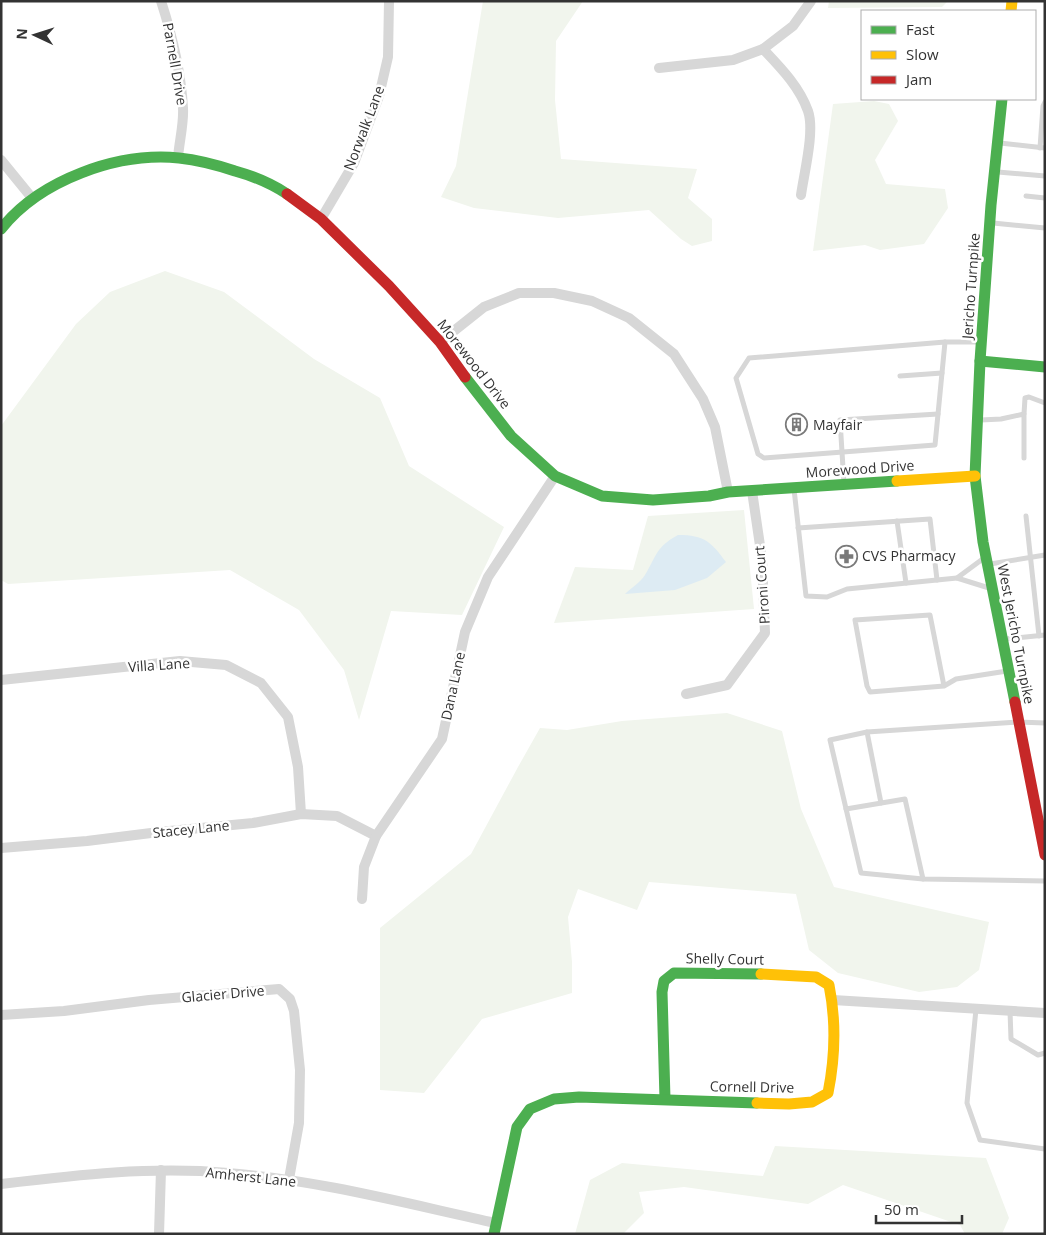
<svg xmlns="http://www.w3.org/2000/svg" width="1046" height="1235" viewBox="0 0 1046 1235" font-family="'Open Sans',sans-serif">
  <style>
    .green { fill: #f1f5ed }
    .water { fill: #ddebf3 }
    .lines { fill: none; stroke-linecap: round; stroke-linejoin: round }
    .lane { stroke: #d7d7d7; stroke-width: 5 }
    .street { stroke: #d7d7d7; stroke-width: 10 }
    .fast { stroke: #4caf50; stroke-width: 11 }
    .slow { stroke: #ffc107; stroke-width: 11 }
    .jam { stroke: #c62828; stroke-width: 11 }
    .labels { text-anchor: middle; stroke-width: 5; stroke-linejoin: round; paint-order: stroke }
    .street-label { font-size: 14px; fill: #333; stroke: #fff }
    .poi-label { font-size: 14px; fill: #333; stroke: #fff; text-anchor: start }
  </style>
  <rect width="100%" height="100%" fill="#fff"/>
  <!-- green -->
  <g class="green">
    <polygon points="483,1 583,1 556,41 555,100 561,159 697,169 688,198 712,219 712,241 692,246 681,239 649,210 558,218 474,208 441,197 456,166"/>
    <polygon points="829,1 948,1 942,7 828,8"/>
    <polygon points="874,101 889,104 898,121 875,160 886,184 945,189 948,208 924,244 880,250 865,245 813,251 833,104"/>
    <polygon points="165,271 224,292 314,359 380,398 409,466 504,527 462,615 391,611 359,720 344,670 299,610 230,570 8,584 1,580 1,426 76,324 110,292"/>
    <polygon points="744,510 754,609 554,623 575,567 633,570 648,516"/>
    <polygon points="727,713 782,731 801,809 834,887 989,922 979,970 957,987 919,992 838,973 809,950 796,894 649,882 637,910 578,889 568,917 572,962 572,993 482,1019 424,1093 380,1090 380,928 471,854 518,767 540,728 567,730 622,721"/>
    <polygon points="775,1146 986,1158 1009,1218 1002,1234 965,1234 960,1225 843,1185 808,1204 684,1187 639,1192 644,1213 623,1234 575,1234 590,1180 622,1163 763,1176"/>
  </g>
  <!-- water -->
  <path class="water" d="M678 535C705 535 711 542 726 562L707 578 675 590 625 594C631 588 641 582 645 575 657 555 656 547 678 535Z"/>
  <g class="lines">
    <!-- lane -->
    <g class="lane">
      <polyline points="1000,143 1045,148"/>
      <polyline points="1040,148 1043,106 1045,102"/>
      <polyline points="998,172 1045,176"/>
      <polyline points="1026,196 1045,198"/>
      <polyline points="993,223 1045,228"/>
      <polygon points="945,342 935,445 764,458 758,454 736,378 749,358"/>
      <polyline points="945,342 979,342"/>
      <polyline points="900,376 942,373"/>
      <polyline points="1024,414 1025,398 1029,397 1045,403"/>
      <polyline points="981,420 1001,419 1024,414 1024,458"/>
      <polyline points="844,484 840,420 938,414"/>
      <polyline points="794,489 806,596 827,597 847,589 957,578"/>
      <polyline points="1026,516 1039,636"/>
      <polyline points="897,521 906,583"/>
      <polyline points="798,528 930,519 937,580"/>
      <polyline points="984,558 957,578 989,588"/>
      <polyline points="990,564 1045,555"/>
      <polyline points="1005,639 1045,635"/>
      <polyline points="944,686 930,615 855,620 867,686 870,692 944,686 956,679 1007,671"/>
      <polyline points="1045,723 1018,722 867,732 830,740 861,873 923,879 1045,881"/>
      <polyline points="867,732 881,803"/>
      <polyline points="846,809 905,799 923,879"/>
      <polyline points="976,1009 967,1103 980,1140 1045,1149"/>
      <polyline points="1010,1011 1011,1039 1038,1055 1045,1053"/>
    </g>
    <!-- street -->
    <g class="street">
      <path d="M161 1C172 35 181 72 183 108 184 124 179 142 178 158"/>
      <path d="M763 49C780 67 799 86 808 111 815 131 804 173 801 195"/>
      <polyline points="659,68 733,60 763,49 793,26 811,1"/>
      <polyline points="1,160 32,198"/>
      <polyline points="321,219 354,163 379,96 388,57 389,1"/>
      <polyline points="440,342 484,307 519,293 554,293 592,301 629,318 674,354 703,399 715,427 728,492"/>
      <polyline points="1,680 180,661 226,665 261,683 288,717 298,767 301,814"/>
      <polyline points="686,694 727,685 765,633 762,559 752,491"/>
      <polyline points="1,848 87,841 159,832 253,823 301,814 337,816 376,836"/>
      <polyline points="362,899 364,867 376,836 442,739 465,632 488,577 555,476"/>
      <polyline points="833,1000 1045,1013"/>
      <polyline points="1,1015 64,1011 149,1000 279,989 290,999 294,1011 300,1070 299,1123 289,1179"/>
      <path d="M1 1184C76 1175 152 1166 228 1173 319 1180 408 1204 496 1223"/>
      <polyline points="159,1234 161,1170"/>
    </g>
    <!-- fast -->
    <g class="fast">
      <polyline points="1002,99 991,205 980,361 975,476 983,542 1015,702"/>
      <path d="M1 229C40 180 117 152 179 158 198 160 217 165 235 171 253 176 272 184 287 194"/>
      <polyline points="980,361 1045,367"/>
      <polyline points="465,377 511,436 555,476 602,496 653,500 709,496 728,492 897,481"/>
      <polyline points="665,1099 662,992 664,981 674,973 761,974"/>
      <polyline points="494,1234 517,1127 530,1109 554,1099 579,1097 757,1103"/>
    </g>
    <!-- slow -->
    <g class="slow">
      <polyline points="1011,11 1012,1"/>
      <polyline points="897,481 975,476"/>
      <path d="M757 1103 789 1104 812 1102 828 1093C835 1058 836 1020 829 985L816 977 761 974"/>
    </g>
    <!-- jam -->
    <g class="jam">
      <polyline points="287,194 321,219 389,286 440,342 465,377"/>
      <polyline points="1015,702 1045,855"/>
    </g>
  </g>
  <!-- icons -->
  <defs>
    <symbol id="building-ring" viewBox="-11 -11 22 22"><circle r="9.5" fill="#fff" stroke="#7a7a7a" stroke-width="1.5"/><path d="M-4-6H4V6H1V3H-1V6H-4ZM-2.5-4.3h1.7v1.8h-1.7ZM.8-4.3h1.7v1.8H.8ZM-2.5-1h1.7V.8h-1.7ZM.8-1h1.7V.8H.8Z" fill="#7a7a7a"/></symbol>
    <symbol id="pharmacy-ring" viewBox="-11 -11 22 22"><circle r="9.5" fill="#fff" stroke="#7a7a7a" stroke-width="1.5"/><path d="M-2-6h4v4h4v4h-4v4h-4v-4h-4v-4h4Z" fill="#7a7a7a"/></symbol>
  </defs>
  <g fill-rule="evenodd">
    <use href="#building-ring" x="784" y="412" width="25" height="25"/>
    <use href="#pharmacy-ring" x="834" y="544" width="25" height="25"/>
  </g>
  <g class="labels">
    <!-- street labels -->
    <g class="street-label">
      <text transform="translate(175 64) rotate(80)" y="5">Parnell Drive</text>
      <text transform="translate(364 128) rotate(-69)" y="5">Norwalk Lane</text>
      <text transform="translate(971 286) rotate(-86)" y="5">Jericho Turnpike</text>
      <text transform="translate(474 364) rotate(52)" y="5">Morewood Drive</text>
      <text transform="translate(860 469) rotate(-4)" y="5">Morewood Drive</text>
      <text transform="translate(762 585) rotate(-94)" y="5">Pironi Court</text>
      <text transform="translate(1016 634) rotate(79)" y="5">West Jericho Turnpike</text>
      <text transform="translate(159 665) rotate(-4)" y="5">Villa Lane</text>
      <text transform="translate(453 686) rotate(-78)" y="5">Dana Lane</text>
      <text transform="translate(191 829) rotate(-6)" y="5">Stacey Lane</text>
      <text transform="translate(725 959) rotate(1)" y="5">Shelly Court</text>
      <text transform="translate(223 994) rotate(-5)" y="5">Glacier Drive</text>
      <text transform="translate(752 1087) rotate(1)" y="5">Cornell Drive</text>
      <text transform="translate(251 1177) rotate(6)" y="5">Amherst Lane</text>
    </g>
    <!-- poi labels -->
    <g class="poi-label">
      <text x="813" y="430">Mayfair</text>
      <text x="862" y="561">CVS Pharmacy</text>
    </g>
  </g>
  <!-- border -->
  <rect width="1046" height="1235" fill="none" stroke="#333333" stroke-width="5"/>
  <!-- legend -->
  <rect x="861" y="10" width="175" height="90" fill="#ffffff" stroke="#adadad"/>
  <rect x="871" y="26" width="25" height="8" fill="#4caf50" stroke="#adadad"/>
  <text x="906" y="35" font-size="15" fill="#333333">Fast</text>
  <rect x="871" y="51" width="25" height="8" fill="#ffc107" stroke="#adadad"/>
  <text x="906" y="60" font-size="15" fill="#333333">Slow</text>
  <rect x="871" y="76" width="25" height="8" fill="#c62828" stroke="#adadad"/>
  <text x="906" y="85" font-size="15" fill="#333333">Jam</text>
  <!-- north arrow -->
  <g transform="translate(35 35) rotate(274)" stroke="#ffffff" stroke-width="4" paint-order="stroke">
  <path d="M0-4L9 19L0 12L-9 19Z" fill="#333333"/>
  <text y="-8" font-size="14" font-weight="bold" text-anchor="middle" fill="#333333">N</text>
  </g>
  <!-- scale -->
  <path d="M876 1215v8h86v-8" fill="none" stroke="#333333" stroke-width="2.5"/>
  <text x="884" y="1215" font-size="15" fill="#333333" stroke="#ffffff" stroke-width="4" paint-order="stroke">50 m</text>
</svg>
